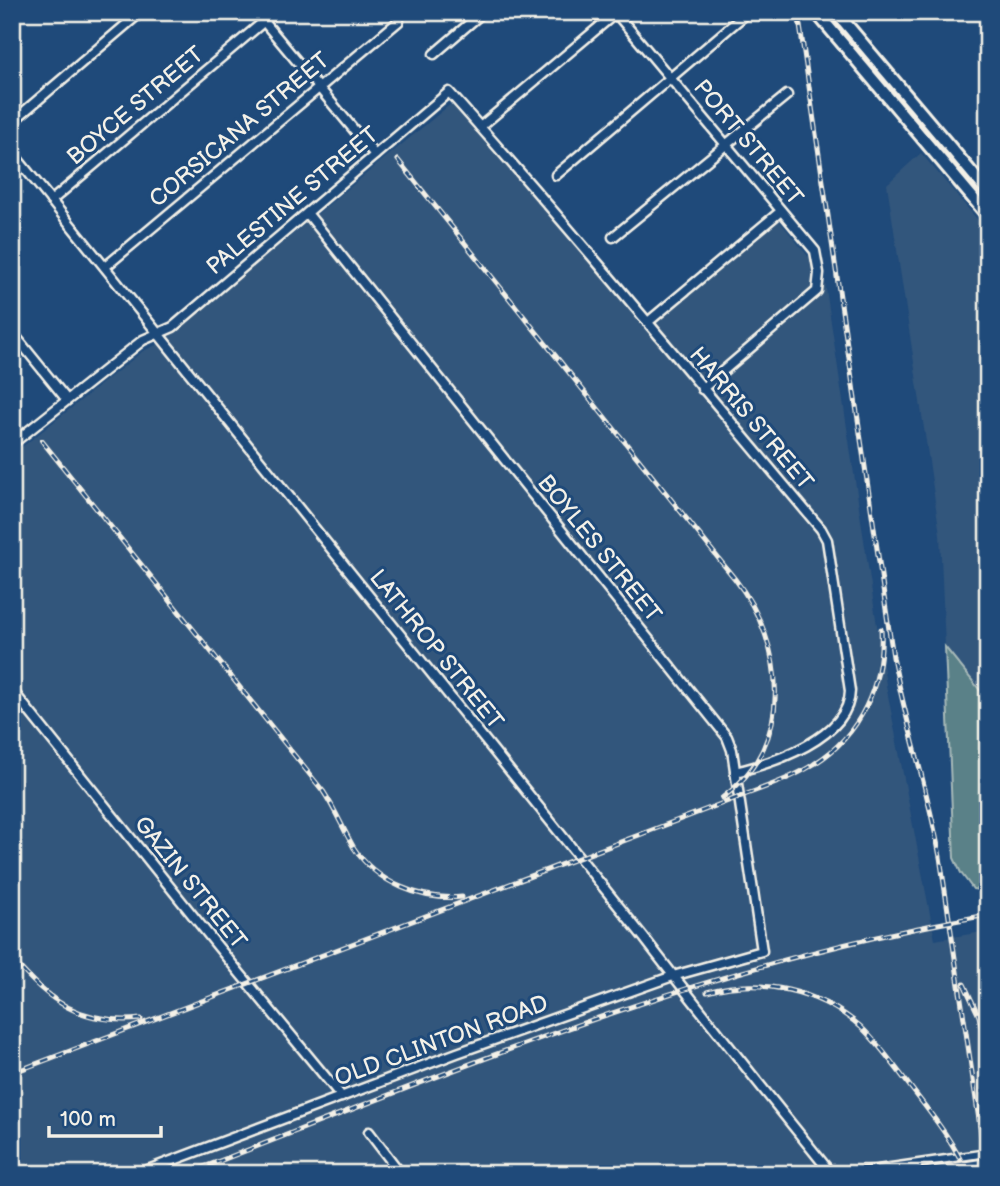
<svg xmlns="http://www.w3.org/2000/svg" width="1000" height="1186" viewBox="0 0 1000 1186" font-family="'Balsamiq Sans',sans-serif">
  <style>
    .built { fill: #32567c }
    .green { fill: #5a8188; stroke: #a7b9b8; stroke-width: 2 }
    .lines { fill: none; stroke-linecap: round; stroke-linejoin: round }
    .minor-casing { stroke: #f4f1e8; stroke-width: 13 }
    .major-casing { stroke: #f4f1e8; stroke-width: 16 }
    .minor { stroke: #1f4a7a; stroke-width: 8 }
    .major { stroke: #1f4a7a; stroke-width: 10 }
    .rail-casing { stroke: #f4f1e8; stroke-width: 5 }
    .rail { stroke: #1f4a7a; stroke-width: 2.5; stroke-dasharray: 8; stroke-linecap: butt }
    .major-bridge-casing { stroke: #f4f1e8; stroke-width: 16; stroke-linecap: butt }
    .major-bridge { stroke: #1f4a7a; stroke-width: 10 }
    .labels { text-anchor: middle; stroke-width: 6; stroke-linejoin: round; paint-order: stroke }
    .street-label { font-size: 23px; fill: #f4f1e8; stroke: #1f4a7a }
  </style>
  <rect width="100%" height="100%" fill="#1f4a7a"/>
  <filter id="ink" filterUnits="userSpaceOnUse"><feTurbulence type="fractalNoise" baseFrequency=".0143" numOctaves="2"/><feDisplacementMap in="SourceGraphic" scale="14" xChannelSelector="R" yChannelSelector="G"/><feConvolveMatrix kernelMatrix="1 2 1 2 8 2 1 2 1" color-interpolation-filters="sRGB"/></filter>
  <g filter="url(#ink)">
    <!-- built -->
    <g class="built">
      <polygon points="452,103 647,328 778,219 824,276 886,685 935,940 988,931 988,1174 12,1174 12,455 143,351 161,343"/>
      <polygon points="921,153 988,232 988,700 945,647 940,534 887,184"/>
    </g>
    <!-- green -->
    <polygon class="green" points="945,647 988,700 988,891 973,889 961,873 954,858"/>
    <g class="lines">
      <defs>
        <g id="minor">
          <polyline points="256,12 375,155"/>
          <polyline points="615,12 815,251 819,273 817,291 702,389"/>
          <polyline points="434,54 483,12"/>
          <polyline points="12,122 141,12"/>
          <polyline points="480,127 617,12"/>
          <path d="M12 152 645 939C704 1016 765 1091 826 1167V1174"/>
          <polyline points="556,175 748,12"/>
          <polyline points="51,201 275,12"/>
          <polyline points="613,237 787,95"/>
          <polyline points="105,267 399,21"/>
          <polyline points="648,322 781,211"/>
          <polyline points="12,332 67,400"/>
          <path d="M12 444 143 340 173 327 449 92C577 235 698 383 821 529L827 540 850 691C849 738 773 763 735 772"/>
          <polyline points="12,690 219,948 342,1097"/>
          <polyline points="369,1132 401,1174"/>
          <polyline points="137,1174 457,1053 673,976 762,951 732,750 727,737 307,213"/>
          <polyline points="850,1174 988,1154"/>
        </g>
        <g id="major">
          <polyline points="816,12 988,216"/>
          <polyline points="836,12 988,192"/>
        </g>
      </defs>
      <!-- minor casing -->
      <use href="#minor" class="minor-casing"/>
      <!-- major casing -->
      <use href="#major" class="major-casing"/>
      <!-- minor -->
      <use href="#minor" class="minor"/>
      <!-- major -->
      <use href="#major" class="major"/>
      <defs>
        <g id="rail">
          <path d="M798 12 893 657C906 724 928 790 940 857L987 1174"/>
          <path d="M398 160 735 579C786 645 796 744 722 798"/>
          <path d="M42 441 323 791C335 809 343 829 354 848 377 883 421 901 462 897"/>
          <path d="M12 958C48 1002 82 1025 141 1019"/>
          <polyline points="964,984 979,1016 985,1043"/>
          <path d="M707 992C760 977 819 990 861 1027 882 1047 898 1071 915 1093 935 1119 955 1144 967 1174"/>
          <path d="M12 1073 739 797C765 787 791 779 814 764 861 735 884 683 881 629"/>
          <path d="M186 1174C448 1073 709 961 988 915"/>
        </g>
      </defs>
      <!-- rail casing -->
      <use href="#rail" class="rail-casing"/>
      <!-- rail -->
      <use href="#rail" class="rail"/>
      <defs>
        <polyline id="major-bridge" points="922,1174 988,1164"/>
      </defs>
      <!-- major-bridge casing -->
      <use href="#major-bridge" class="major-bridge-casing"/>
      <!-- major-bridge -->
      <use href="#major-bridge" class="major-bridge"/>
    </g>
  </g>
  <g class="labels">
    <!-- street labels -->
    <g class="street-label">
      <text transform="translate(135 105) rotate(-40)" y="8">BOYCE STREET</text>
      <text transform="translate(239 129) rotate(-40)" y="8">CORSICANA STREET</text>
      <text transform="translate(749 142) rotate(50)" y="8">PORT STREET</text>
      <text transform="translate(292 200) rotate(-40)" y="8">PALESTINE STREET</text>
      <text transform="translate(752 418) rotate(50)" y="8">HARRIS STREET</text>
      <text transform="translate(600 548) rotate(51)" y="8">BOYLES STREET</text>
      <text transform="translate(437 649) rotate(51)" y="8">LATHROP STREET</text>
      <text transform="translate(191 882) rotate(51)" y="8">GAZIN STREET</text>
      <text transform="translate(441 1040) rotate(-20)" y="8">OLD CLINTON ROAD</text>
    </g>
  </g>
  <!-- margin -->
  <rect width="1000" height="1186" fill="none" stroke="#1f4a7a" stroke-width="42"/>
  <rect x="21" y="21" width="958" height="1144" fill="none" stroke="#f4f1e8" stroke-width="2.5" filter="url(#ink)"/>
  <!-- scale -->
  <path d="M49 1126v10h112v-10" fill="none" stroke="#f4f1e8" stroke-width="3.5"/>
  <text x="60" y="1126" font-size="21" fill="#f4f1e8" stroke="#1f4a7a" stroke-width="5" paint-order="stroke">100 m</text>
</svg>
